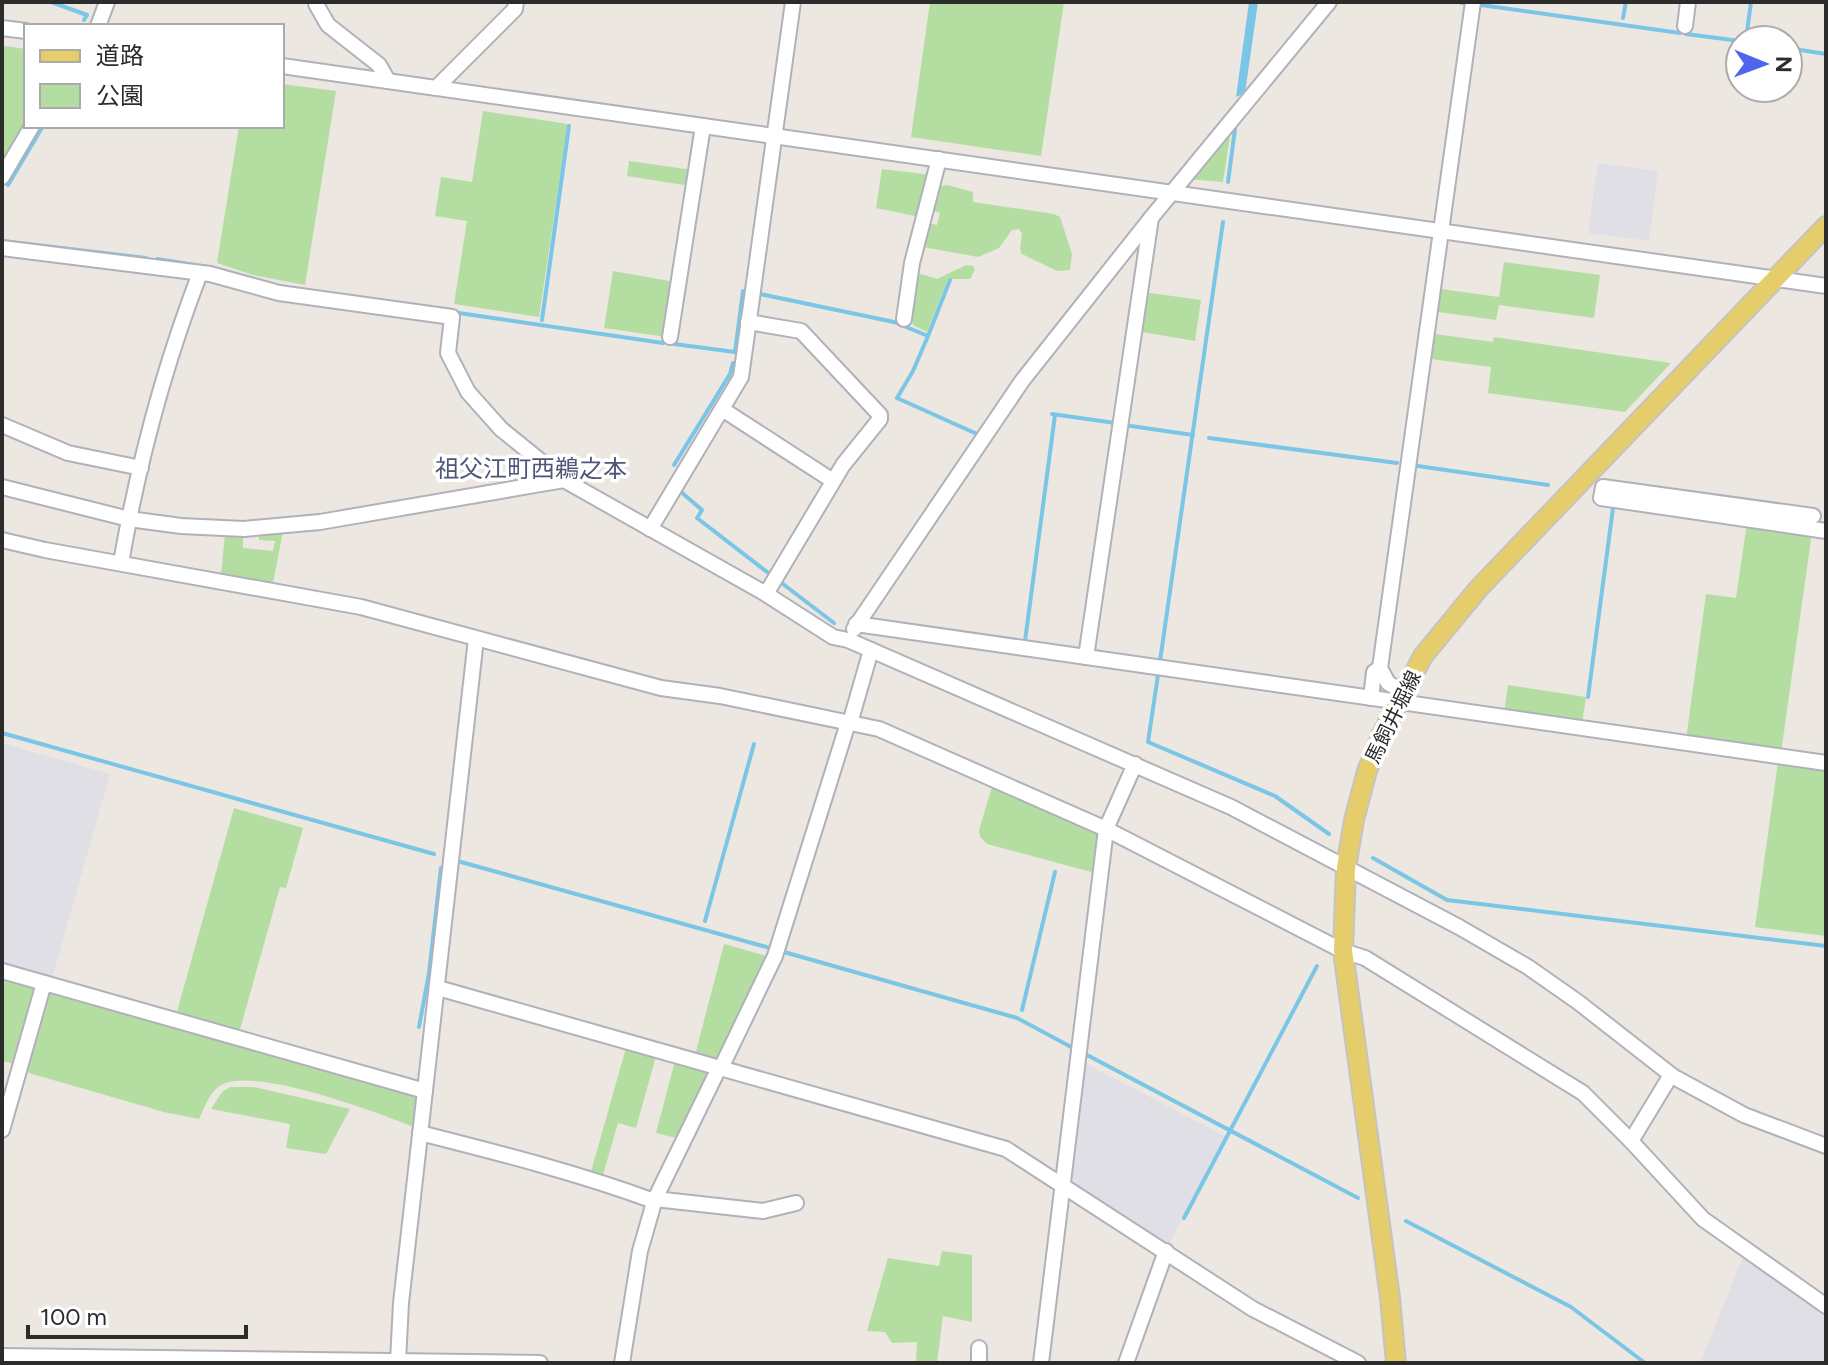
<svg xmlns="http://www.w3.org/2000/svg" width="1828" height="1365" viewBox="0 0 1828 1365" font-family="Figtree,'Noto Sans JP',sans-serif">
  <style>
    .industrial { fill: #e1dfe6 }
    .green { fill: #b4dea1 }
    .water { fill: #7bc6e6 }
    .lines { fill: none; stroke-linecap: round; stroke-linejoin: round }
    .stream { stroke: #7bc6e6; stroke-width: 4 }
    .minor-casing { stroke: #b0b1bb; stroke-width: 18 }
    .major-casing { stroke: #c4c4c4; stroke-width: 22 }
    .minor { stroke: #fff; stroke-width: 14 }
    .major { stroke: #e6cd6b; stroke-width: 18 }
    .labels { text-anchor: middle; stroke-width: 7; stroke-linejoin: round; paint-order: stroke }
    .street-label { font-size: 20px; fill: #2c2c2c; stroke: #fff }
    .quarter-label { font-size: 24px; fill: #4f567a; stroke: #fff }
  </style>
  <rect width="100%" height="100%" fill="#ece7e0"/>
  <!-- industrial -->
  <g class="industrial">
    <polygon points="1598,163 1658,171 1649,241 1588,233"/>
    <polygon points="2,743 110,774 52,978 2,963"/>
    <polygon points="1085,1063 1225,1136 1168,1246 1073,1185 1071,1180"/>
    <polygon points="1744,1254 1826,1313 1826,1363 1700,1363"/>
  </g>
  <!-- green -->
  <g class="green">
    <polygon points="930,2 1064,2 1041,156 911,137"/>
    <polygon points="5,46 26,49 26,126 2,171 2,48"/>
    <polygon points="282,84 336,91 305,285 253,275 217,263 239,126 282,126"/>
    <polygon points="483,111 568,124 539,317 454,304 467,221 435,216 441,177 472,182"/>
    <polygon points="1231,130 1223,182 1187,179"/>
    <polygon points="629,161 693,170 690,186 627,176"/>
    <polygon points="882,169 932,175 920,217 876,208"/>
    <polygon points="947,185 973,192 973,202 1054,214 1060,217 1072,254 1070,270 1057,271 1022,254 1020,249 1022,233 1019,229 1012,230 999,248 978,257 923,247 927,223 937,225 940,213 931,210 939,186"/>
    <polygon points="1504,262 1600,275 1594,318 1499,305 1496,320 1438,312 1441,289 1499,297"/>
    <polygon points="966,265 973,266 975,270 970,279 948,279 927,332 913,325 910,316 916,277 921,274 937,279"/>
    <polygon points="613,271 675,282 666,337 604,328"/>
    <polygon points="1143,292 1201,300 1195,341 1136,331"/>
    <polygon points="1435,334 1493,342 1494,337 1671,363 1625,412 1488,393 1491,367 1431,359"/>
    <polygon points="1747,523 1812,532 1781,753 1686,739 1706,594 1736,598"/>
    <polygon points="283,531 273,583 221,575 225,534 243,533 243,548 273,551 275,541 259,540 259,533"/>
    <polygon points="1508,685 1586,697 1582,724 1504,713"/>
    <polygon points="1778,762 1826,769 1826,936 1755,927"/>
    <polygon points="993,784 1097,832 1099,836 1095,873 987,844 980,837 979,830"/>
    <polygon points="234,808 303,828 286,888 280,887 239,1033 176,1015"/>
    <polygon points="724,944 770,957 718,1061 695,1055"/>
    <polygon points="2,977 37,986 15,1064 2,1061"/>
    <path d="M47 991 417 1094 420 1098 414 1127C376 1112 260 1068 223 1084 210 1090 205 1107 199 1119L164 1112 22 1071Z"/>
    <polygon points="626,1048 656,1056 636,1128 618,1123 602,1178 590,1175"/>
    <polygon points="675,1061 710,1071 711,1074 680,1139 656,1133"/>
    <polygon points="230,1087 254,1087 350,1109 326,1154 286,1148 290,1124 211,1109 222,1092"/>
    <polygon points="942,1251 972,1255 972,1322 943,1316 937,1363 916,1363 917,1342 892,1343 885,1332 867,1331 888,1258 939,1266"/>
  </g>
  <!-- water -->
  <polygon class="water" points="1249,2 1258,2 1245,93 1236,97"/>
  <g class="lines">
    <!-- stream -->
    <g class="stream">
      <polyline points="51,2 87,15 84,20"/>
      <polyline points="1459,2 1463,3"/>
      <polyline points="1481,5 1680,33"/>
      <polyline points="1623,18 1626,2"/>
      <polyline points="1747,32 1751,2"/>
      <polyline points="1686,34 1740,41"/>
      <polyline points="1788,48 1826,54"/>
      <polyline points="1228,182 1235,129"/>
      <polyline points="8,185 43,126"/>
      <polyline points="2,241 146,258"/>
      <polyline points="157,259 214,268"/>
      <polyline points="760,294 894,322 928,336 913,371 897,398 977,434"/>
      <polyline points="452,312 663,343"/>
      <polyline points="542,320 569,126"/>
      <polyline points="928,336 950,280"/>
      <polyline points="674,344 735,352 743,291"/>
      <polyline points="1052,414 1115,423"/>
      <polyline points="1124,425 1193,435"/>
      <polyline points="1209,438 1397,463"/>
      <polyline points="674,465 730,374 733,363"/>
      <polyline points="1418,466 1548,485"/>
      <polyline points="680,491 702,510 697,518 771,575"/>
      <polyline points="779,581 834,623"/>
      <polyline points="1025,641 1055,415"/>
      <polyline points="1160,661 1223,222"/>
      <polyline points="1158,675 1148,742 1275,796 1329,834"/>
      <polyline points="1588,697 1613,508"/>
      <polyline points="2,733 434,854"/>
      <polyline points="1373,858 1447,900 1826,946"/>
      <polyline points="461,862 770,948"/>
      <polyline points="705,921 754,744"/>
      <polyline points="784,952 1017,1018 1073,1048"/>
      <polyline points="1022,1010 1055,872"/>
      <polyline points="419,1027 429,973 441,868"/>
      <polyline points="1087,1055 1358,1198"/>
      <polyline points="1184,1218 1317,966"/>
      <polyline points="1406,1221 1571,1307 1645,1363"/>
    </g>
    <defs>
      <g id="minor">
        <polyline points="316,4 328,25 379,65 388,81"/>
        <polyline points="98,26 107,2"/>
        <polyline points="1685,26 1688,2"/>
        <polyline points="2,28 26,31"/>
        <polyline points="282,66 1826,286"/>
        <polyline points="436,88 515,9 516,2"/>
        <polyline points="2,177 32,126"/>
        <polyline points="2,248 210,274 279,293 452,317 448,353 468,392 501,429 564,480 766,594 833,637 848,640 1231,807 1459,927 1528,967 1578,1002 1674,1077 1744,1115 1826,1146"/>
        <polyline points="904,319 912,263 939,159"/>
        <polyline points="748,322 801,331 880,415 880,419 843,465 766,594"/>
        <polyline points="670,337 703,126"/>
        <polyline points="722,409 833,481"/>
        <polyline points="2,425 68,453 141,468"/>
        <polyline points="2,487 129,519 181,526 244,529 320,522 564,480"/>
        <polyline points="1813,516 1603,487 1601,498 1826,531"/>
        <polyline points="650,529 741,377 793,2"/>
        <polyline points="2,540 45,550 361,607 661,688 720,696 879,729 1106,829 1343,951 1365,958 1583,1093 1631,1141 1703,1219 1826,1306"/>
        <path d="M121 563C138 464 164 367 200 273"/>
        <polyline points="856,624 1826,763"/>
        <polyline points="854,629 1022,381 1151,218 1329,2"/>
        <polyline points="1086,657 1151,218"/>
        <polyline points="1403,692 1388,683 1380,668 1473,2"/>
        <polyline points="1371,698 1374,672 1380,668"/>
        <polyline points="850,723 871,650"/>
        <polyline points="2,971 425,1091"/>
        <polyline points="438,988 1006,1149 1253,1309 1358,1363"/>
        <polyline points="721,1068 775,956 848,723"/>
        <polyline points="2,1130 44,983"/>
        <path d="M420 1133C499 1153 578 1173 654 1201"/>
        <polyline points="1631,1141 1671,1075"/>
        <polyline points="655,1199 763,1211 796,1203"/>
        <polyline points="979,1348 979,1363"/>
        <polyline points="2,1356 540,1363"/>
        <polyline points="398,1361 401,1303 476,639"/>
        <polyline points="622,1363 640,1251 655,1199 719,1068"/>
        <polyline points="1041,1363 1106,829 1135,764"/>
        <polyline points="1126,1363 1166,1251"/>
      </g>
      <polyline id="major" points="1396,1363 1390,1298 1343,951 1346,868 1354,820 1367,771 1382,734 1423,656 1479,588 1826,226"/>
    </defs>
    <!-- minor casing -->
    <use href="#minor" class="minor-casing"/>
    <!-- major casing -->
    <use href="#major" class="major-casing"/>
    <!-- minor -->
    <use href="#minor" class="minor"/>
    <!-- major -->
    <use href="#major" class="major"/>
  </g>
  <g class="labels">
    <!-- street labels -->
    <g class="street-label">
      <text transform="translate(1393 717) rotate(-64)" y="7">馬飼井堀線</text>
    </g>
    <!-- quarter labels -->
    <g class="quarter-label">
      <text x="531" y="477">祖父江町西鵜之本</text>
    </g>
  </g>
  <!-- border -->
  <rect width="1828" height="1365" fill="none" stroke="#2c2c2c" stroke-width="8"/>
  <!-- legend -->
  <rect x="24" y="24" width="260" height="104" fill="#ffffff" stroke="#ababab" stroke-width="2"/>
  <rect x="40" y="50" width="40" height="12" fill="#e6cd6b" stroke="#ababab" stroke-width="2"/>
  <text x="96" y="64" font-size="24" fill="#2c2c2c">道路</text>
  <rect x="40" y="84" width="40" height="24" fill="#b4dea1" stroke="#ababab" stroke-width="2"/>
  <text x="96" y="104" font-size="24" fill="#2c2c2c">公園</text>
  <!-- north arrow -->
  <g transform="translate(1764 64) rotate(91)"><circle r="38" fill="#ffffff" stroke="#ababab" stroke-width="2"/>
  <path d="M0-6L14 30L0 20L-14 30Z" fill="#4d66ec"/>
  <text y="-12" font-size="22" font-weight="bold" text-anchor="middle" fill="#2c2c2c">N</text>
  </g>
  <!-- scale -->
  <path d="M28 1325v12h218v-12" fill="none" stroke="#2c2c2c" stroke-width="4"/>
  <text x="40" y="1325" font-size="24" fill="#2c2c2c" stroke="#ffffff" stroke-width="6" paint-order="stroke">100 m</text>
</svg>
